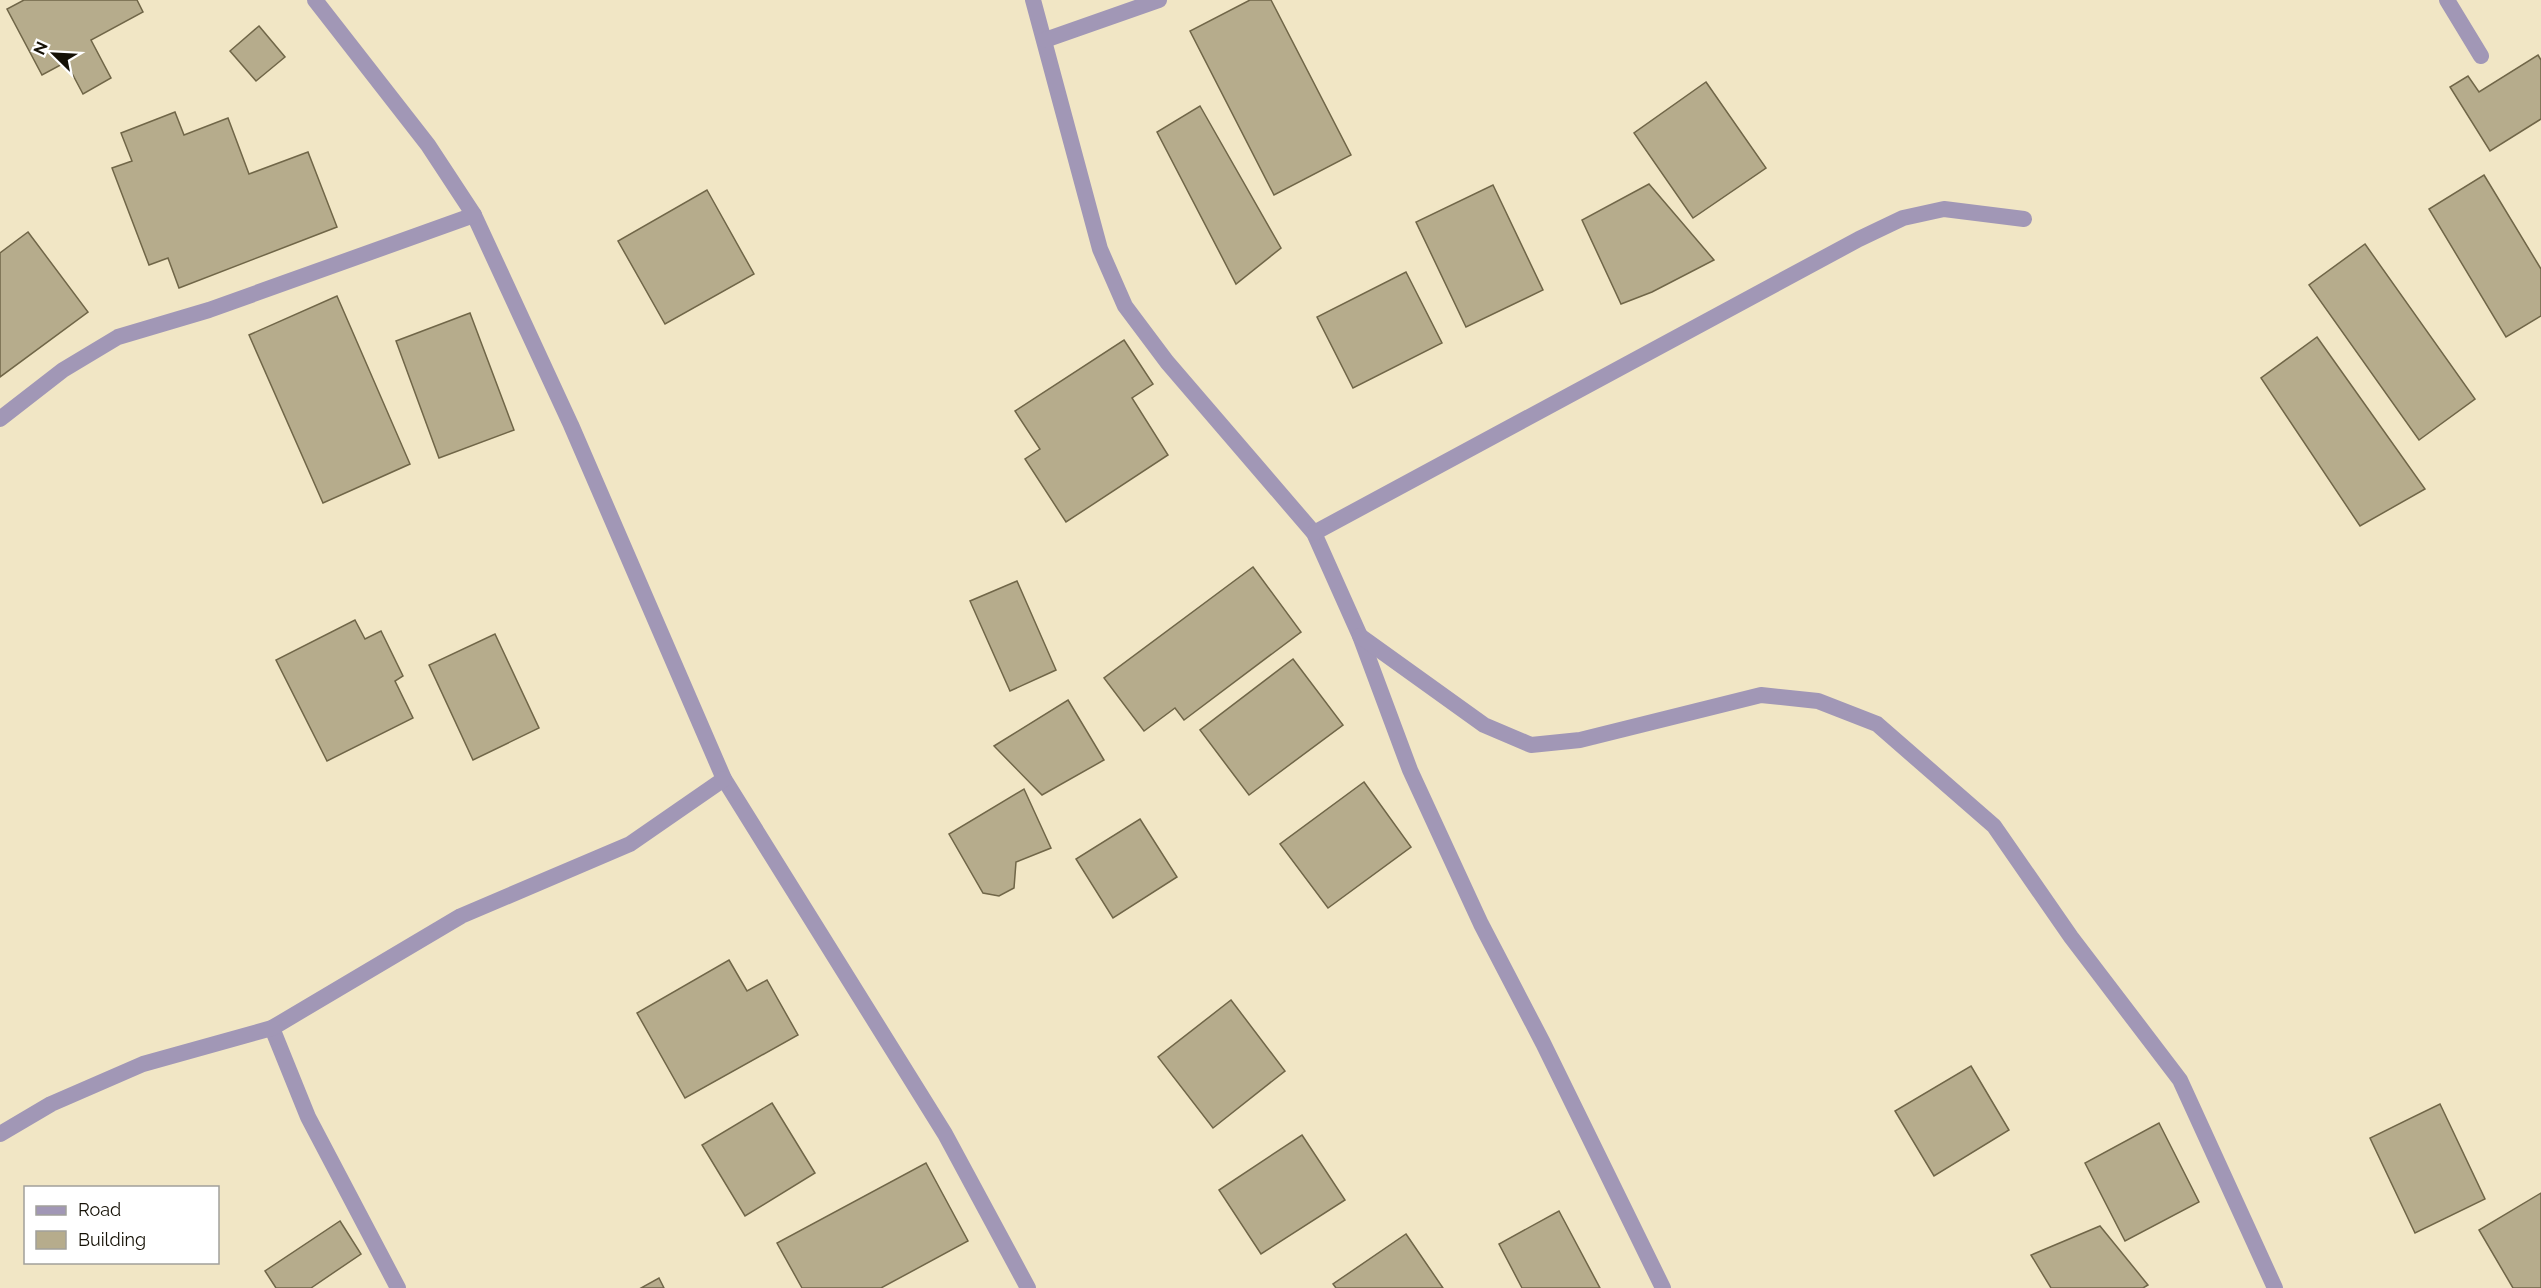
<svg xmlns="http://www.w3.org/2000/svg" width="2541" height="1288" viewBox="0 0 2541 1288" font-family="Raleway,sans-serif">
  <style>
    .building { fill: #b6ac8c; stroke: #706648; stroke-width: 1.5 }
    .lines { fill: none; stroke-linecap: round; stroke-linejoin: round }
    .minor { stroke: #a197b6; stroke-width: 16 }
  </style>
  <rect width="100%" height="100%" fill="#f1e6c5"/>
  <!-- building -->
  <g class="building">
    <polygon points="24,0 137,0 143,12 91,40 111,78 83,94 66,62 42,75 7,9"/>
    <polygon points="1250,0 1271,0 1351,155 1274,195 1190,31"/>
    <polygon points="259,26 285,57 256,81 230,51"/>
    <polygon points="2538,55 2541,60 2541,119 2490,151 2450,87 2468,76 2479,92"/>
    <polygon points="1706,82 1766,168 1693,218 1634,133"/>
    <polygon points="1200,106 1281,248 1236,284 1157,132"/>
    <polygon points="175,112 184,135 228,118 249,174 308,152 337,227 179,288 168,258 149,265 112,168 132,161 121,133"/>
    <polygon points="2484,175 2541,269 2541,316 2506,337 2429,209"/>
    <polygon points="1649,184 1714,260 1652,292 1621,304 1582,220"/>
    <polygon points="1493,185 1543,290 1466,327 1416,222"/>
    <polygon points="707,190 754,274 665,324 618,241"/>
    <polygon points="28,232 88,312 0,377 0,253"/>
    <polygon points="2365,244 2475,399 2419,440 2309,285"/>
    <polygon points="1406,272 1442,343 1353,388 1317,317"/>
    <polygon points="337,296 410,464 323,503 249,335"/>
    <polygon points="470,313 514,430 439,458 396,341"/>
    <polygon points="2317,337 2425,489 2360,526 2261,378"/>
    <polygon points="1124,340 1153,384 1132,398 1168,455 1066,522 1025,459 1040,449 1015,411"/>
    <polygon points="1253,567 1301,632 1184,720 1175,708 1144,731 1104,678"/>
    <polygon points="1017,581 1056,670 1010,691 970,601"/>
    <polygon points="355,620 365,639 381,631 403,676 395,681 413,718 327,761 276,660"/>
    <polygon points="495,634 539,728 473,760 429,665"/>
    <polygon points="1293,659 1343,725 1249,795 1200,730"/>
    <polygon points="1068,700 1104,760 1042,795 994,746"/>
    <polygon points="1364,782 1411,847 1328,908 1280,844"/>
    <polygon points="1024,789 1051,848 1016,862 1014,888 999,896 983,893 949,834"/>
    <polygon points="1140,819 1177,877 1113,918 1076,859"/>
    <polygon points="729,960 747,991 767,980 798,1035 685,1098 637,1013"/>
    <polygon points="1231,1000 1285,1071 1213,1128 1158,1057"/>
    <polygon points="1971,1066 2009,1130 1934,1176 1895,1111"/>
    <polygon points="772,1103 815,1173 745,1216 702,1145"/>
    <polygon points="2440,1104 2485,1199 2415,1233 2370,1138"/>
    <polygon points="2159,1123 2199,1202 2125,1241 2085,1163"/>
    <polygon points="1302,1135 1345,1200 1261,1254 1219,1190"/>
    <polygon points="926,1163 968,1241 881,1288 802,1288 777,1243"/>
    <polygon points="2541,1193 2541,1288 2513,1288 2479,1230"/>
    <polygon points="1559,1211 1600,1288 1522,1288 1499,1244"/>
    <polygon points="340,1221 361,1254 311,1288 276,1288 265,1271"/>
    <polygon points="2100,1226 2148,1285 2143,1288 2051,1288 2031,1255"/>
    <polygon points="1406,1234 1443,1288 1336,1288 1333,1284"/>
    <polygon points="659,1278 664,1288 641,1288"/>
  </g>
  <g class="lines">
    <!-- minor -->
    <g class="minor">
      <polyline points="315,0 428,145 474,215 571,425 724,779 945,1134 1028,1288"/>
      <polyline points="1033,0 1100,249 1125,306 1167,362 1314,533 1360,636 1410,770 1481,924 1543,1043 1663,1288"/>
      <polyline points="2447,0 2481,56"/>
      <polyline points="1045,40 1159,0"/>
      <polyline points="0,419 63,370 118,337 209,310 474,215"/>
      <polyline points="1314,533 1859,239 1903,218 1944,209 2024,219"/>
      <polyline points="1360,636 1484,725 1531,745 1580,740 1761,695 1818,701 1877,724 1994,826 2071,937 2180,1080 2275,1288"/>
      <polyline points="272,1028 308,1117 398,1288"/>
      <polyline points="0,1134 51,1104 143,1064 272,1028 461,916 630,844 724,779"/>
    </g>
  </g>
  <!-- legend -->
  <rect x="24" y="1186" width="195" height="78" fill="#ffffff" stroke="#a1a09b" stroke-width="1.5"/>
  <rect x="36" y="1206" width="30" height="9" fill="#a197b6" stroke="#a1a09b" stroke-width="1.5"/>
  <text x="78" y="1216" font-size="18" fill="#151106">Road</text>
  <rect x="36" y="1231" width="30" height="18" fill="#b6ac8c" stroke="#a1a09b" stroke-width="1.5"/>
  <text x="78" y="1246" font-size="18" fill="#151106">Building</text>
  <!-- north arrow -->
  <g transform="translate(54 54) rotate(294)" stroke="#ffffff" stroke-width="4.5" paint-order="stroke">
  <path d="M0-4.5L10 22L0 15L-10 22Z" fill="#151106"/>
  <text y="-9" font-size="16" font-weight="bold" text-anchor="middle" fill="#151106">N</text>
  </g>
</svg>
